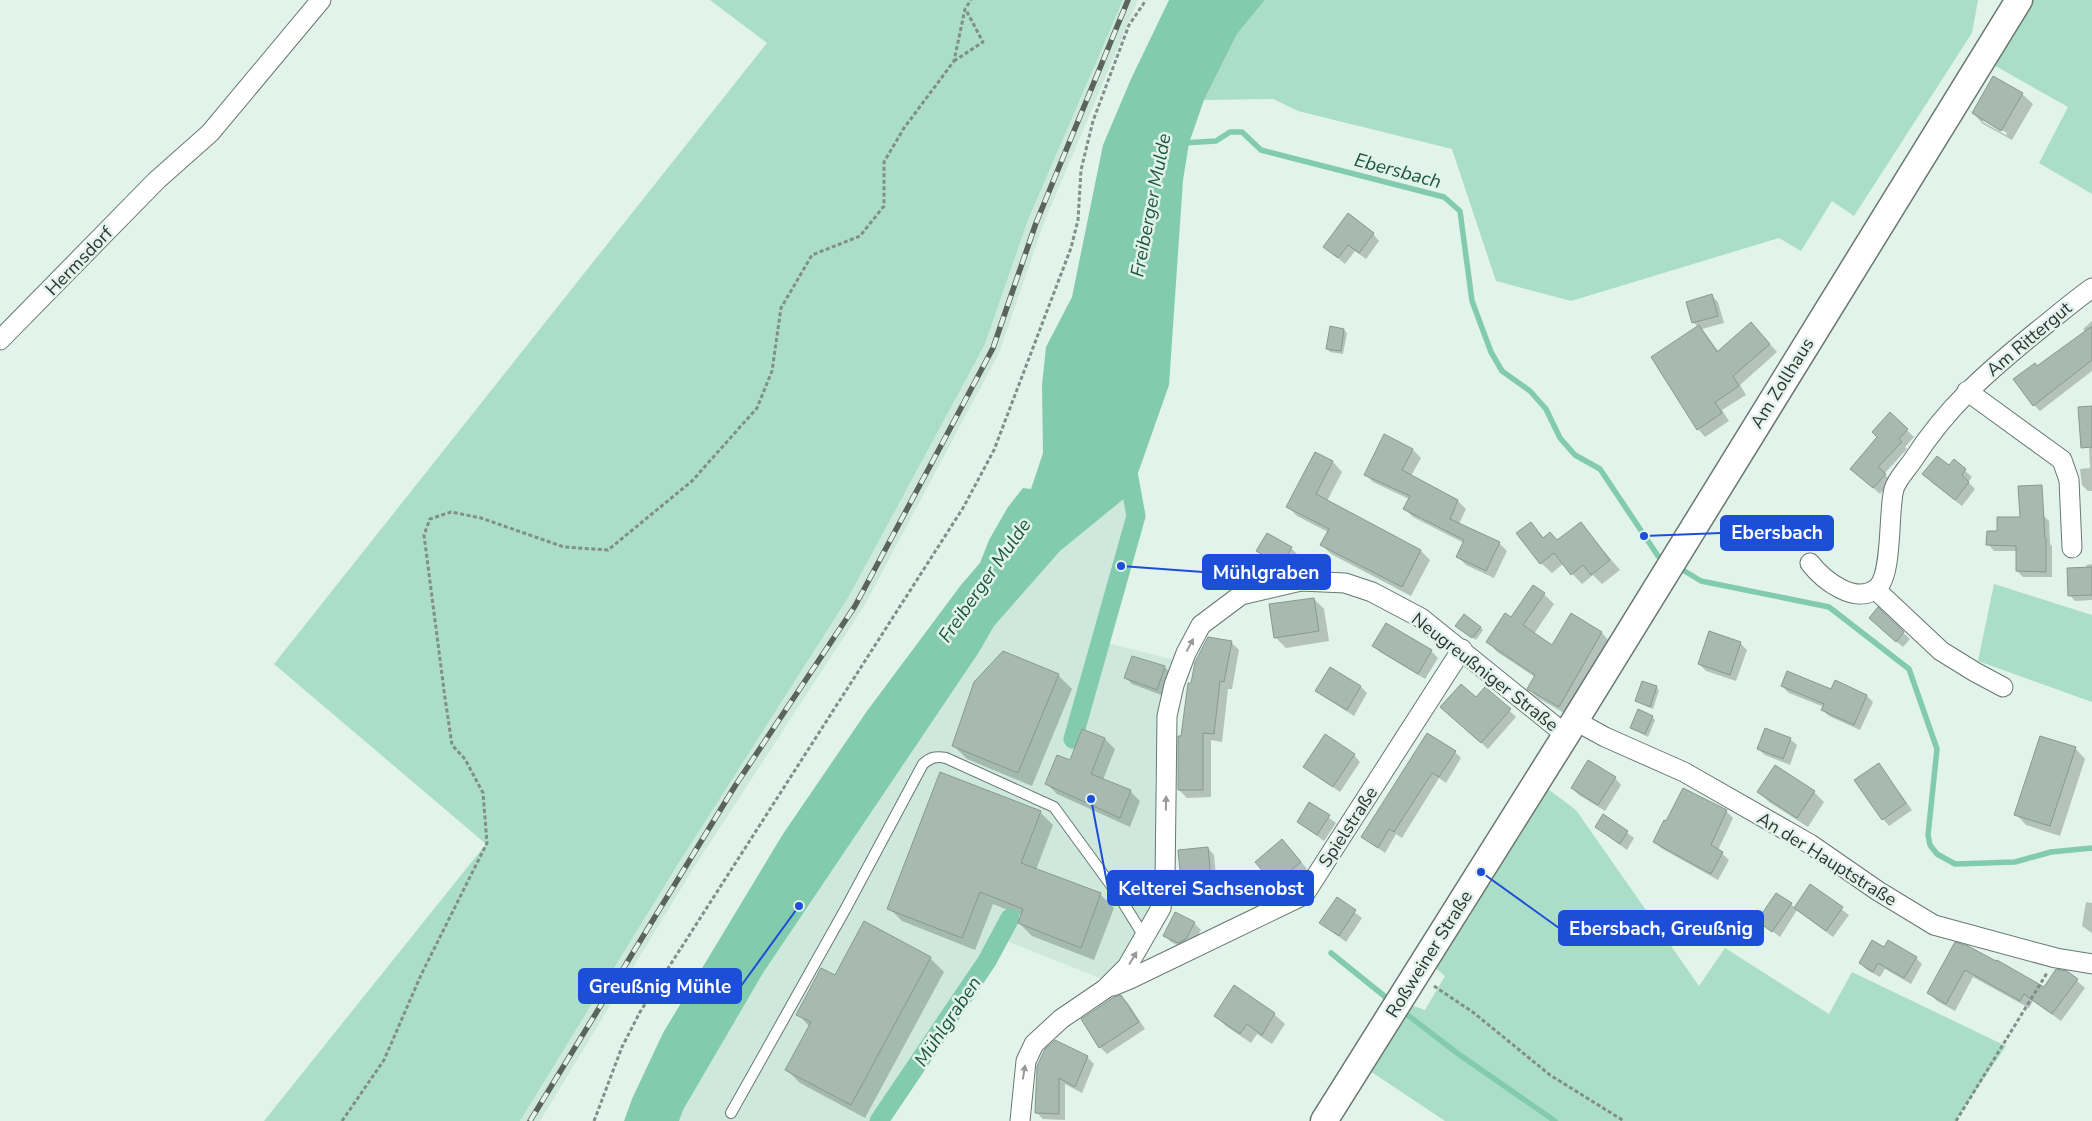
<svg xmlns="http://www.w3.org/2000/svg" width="2092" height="1121" viewBox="0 0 2092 1121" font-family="'Nunito Sans',sans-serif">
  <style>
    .built { fill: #cee8dd }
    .green { fill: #abdec8 }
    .water { fill: #82cbac }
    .shadow { fill: #0003; fill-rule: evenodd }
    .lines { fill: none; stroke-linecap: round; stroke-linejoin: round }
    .stream { stroke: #82cbac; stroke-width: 5.5 }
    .canal { stroke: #82cbac; stroke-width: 19 }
    .building { fill: #a7b9b1; stroke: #889991 }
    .lane-casing { stroke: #687871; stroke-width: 12 }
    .street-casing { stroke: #687871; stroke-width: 21 }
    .secondary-casing { stroke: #687871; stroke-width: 29 }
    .path { stroke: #828e89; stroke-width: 3; stroke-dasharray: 4 2.5; stroke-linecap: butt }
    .lane { stroke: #fff; stroke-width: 10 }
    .street { stroke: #fff; stroke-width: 19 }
    .secondary { stroke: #fff; stroke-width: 26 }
    .rail-casing { stroke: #5a635e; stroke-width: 5.5 }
    .rail { stroke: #e1f3eb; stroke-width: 4; stroke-dasharray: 11; stroke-linecap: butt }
    .oneway { fill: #979a98 }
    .labels { text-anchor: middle; stroke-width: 5; stroke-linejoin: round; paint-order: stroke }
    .street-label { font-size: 18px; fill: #2f3532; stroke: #e1f3eb }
    .water-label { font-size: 19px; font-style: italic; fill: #1b5540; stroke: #e1f3eb }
    .leader { fill: none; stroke: #1d4ed8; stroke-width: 2 }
    .callout-dot { fill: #1d4ed8; stroke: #e1f3eb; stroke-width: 2 }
    .callout { fill: #1d4ed8; stroke: #1d4ed8; stroke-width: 2 }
    .callout-label { font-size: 19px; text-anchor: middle; font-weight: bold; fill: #fff }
  </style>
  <rect width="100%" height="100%" fill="#e1f3eb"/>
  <!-- built -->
  <g class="built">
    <polygon points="1123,0 1138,0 1043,225 999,353 864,606 691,872 540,1121 520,1121 678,864 985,344 1028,220"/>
    <polygon points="1127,496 1132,517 1095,640 1175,660 1159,716 1155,784 1160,838 1155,907 1125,957 1105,980 991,935 978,960 874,1121 679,1121 683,1110 763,973 979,652 994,626 1060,551"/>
  </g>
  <!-- green -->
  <g class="green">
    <polygon points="710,0 1123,0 1028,220 985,344 849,596 678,864 520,1121 264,1121 486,844 274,664 767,43"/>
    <polygon points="1265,0 1978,0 1972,33 1854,216 1832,201 1801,251 1779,238 1571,301 1496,281 1452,149 1298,111 1273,99 1204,100 1237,34"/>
    <polygon points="2029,0 2092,0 2092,194 2039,163 2068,107 1990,63"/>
    <polygon points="1994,584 2092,615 2092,702 1978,661"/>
    <polygon points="1544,786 1576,810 1699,986 1725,948 1829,1014 1852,972 2006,1046 1955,1121 1445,1121 1367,1069 1408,1004 1425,1010 1445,976 1433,966"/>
  </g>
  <!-- water -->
  <polygon class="water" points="1169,0 1265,0 1237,34 1204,100 1189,143 1183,180 1169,385 1131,493 1060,551 994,626 979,652 763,973 683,1110 679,1121 624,1121 632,1099 663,1033 783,834 867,711 961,585 980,563 989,540 1008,507 1023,488 1031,489 1043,453 1042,385 1046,347 1072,297 1103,145 1131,79"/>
  <!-- shadow -->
  <g class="shadow">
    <path d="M2022 94 2033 104 2012 140 1983 124 1973 113ZM1983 119 2007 133 2006 135 1983 122Z"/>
    <polygon points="1373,234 1379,241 1366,259 1355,251 1345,264 1325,247"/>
    <polygon points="1712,296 1718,302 1724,323 1702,329 1719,352 1759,332 1777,352 1740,385 1746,395 1722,410 1729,421 1705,437 1698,429 1698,327 1694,323 1688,302"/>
    <polygon points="2092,321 2092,371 2040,411 2034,405 2038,368 2086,332 2083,329"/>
    <polygon points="1344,330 1347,333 1343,354 1330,352 1327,349"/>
    <polygon points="2092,407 2092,491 2088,491 2082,485 2080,469 2090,468 2089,445"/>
    <polygon points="1890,414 1914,437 1905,447 1907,449 1884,474 1892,481 1880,494 1858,475"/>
    <polygon points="1413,450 1421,458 1411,476 1458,501 1466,509 1459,524 1499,543 1507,551 1494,578 1466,565 1458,557 1464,543 1413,517 1405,509 1409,499 1373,482 1365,474"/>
    <polygon points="1316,454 1333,462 1342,472 1327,501 1421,551 1430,560 1411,596 1331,554 1322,545 1328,532 1297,516 1288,507"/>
    <polygon points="1954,461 1972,477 1968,482 1975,489 1962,506 1930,481 1949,467"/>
    <polygon points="2043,515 2049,521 2050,544 2052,546 2052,577 2023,577 2017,571 2018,551 1994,551 1988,544 1998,532 2021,518"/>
    <polygon points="1580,523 1620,570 1602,584 1593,575 1582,584 1563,564 1552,573 1541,563 1530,524 1544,538 1558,541"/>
    <polygon points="1291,548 1298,555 1288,571 1265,557 1258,550"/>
    <polygon points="2092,564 2092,600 2075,601 2070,595 2087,568 2086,565"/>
    <polygon points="1544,594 1554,604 1534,634 1553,646 1602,633 1611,643 1569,716 1538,698 1528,689 1535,677 1497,652 1488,642 1512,619"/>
    <polygon points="1314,599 1324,609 1329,641 1286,648 1275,637"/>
    <polygon points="1878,609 1910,639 1903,647 1877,625"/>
    <polygon points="1386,624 1431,651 1438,658 1425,679 1380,652 1374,646"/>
    <polygon points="1480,627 1483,630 1476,640 1460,629"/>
    <polygon points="1231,642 1239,650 1232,689 1228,689 1222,742 1211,740 1211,797 1187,798 1179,790 1183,737 1192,685"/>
    <polygon points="1740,643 1747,650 1736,681 1706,671 1699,664"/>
    <polygon points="1165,667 1171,674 1164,696 1132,684 1126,678"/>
    <polygon points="1058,675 1072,689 1032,786 967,759 953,745"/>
    <polygon points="1782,686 1867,696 1873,702 1860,730 1829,716 1823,710 1824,707 1789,693"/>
    <polygon points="1361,687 1367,693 1354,716 1324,697 1317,691"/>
    <polygon points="1656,687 1659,690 1653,709 1636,701"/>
    <polygon points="1486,689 1516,717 1488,749 1449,713 1476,699"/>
    <polygon points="1652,717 1655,720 1648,737 1631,728"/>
    <polygon points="1428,735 1455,752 1461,758 1446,783 1439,778 1402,838 1396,834 1385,853 1363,837"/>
    <polygon points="1105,739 1115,749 1103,780 1130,791 1140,801 1130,827 1057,794 1047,784 1071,762"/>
    <polygon points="1790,739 1797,745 1790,765 1765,755 1758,749"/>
    <polygon points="2075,748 2085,759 2060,836 2026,825 2016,814"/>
    <polygon points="1354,755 1360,762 1340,792 1304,767"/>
    <polygon points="1879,765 1912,810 1889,826 1883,819"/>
    <polygon points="1615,778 1621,785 1605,811 1579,795 1572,788"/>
    <polygon points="1759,792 1814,792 1824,802 1808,827 1769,802"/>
    <polygon points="1310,804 1336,823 1324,841 1298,822"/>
    <polygon points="1726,811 1733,818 1718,850 1729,860 1718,880 1661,848 1654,841"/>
    <polygon points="1040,812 1053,825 1036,870 1101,895 1114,908 1094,960 1032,936 1019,923 1022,916 993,904 975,950 902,921 889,908"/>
    <polygon points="1604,815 1634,838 1627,850 1596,827"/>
    <polygon points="1289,847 1307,869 1281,891 1275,884"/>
    <polygon points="1208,848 1214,855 1218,896 1190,899 1183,892"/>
    <polygon points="1811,886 1849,915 1833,937 1797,910 1780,937 1759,921 1791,904 1795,908"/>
    <polygon points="1337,899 1362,918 1346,942 1321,923"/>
    <polygon points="2086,902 2092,903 2092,933 2082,926"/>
    <polygon points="1194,923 1201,930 1192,946 1185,949 1171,942 1165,936"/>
    <polygon points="1956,944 2044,988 2067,972 2085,988 2061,1021 2033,1001 2029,1008 1973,977 1955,1011 1937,1001 1929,993"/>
    <polygon points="1885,949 1916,958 1922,964 1911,984 1885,969 1880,977 1867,970 1860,963"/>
    <polygon points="930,958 944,972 865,1118 800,1083 787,1070 810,1027 798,1014 836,977"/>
    <polygon points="1121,996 1128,1003 1145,1029 1107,1054 1100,1047"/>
    <polygon points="1274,1014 1285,1024 1272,1044 1257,1034 1251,1043 1226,1026 1215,1015"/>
    <polygon points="1087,1057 1094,1064 1082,1093 1065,1084 1065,1120 1043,1119 1036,1112 1038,1066"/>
  </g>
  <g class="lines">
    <!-- stream -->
    <g class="stream">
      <polyline points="1183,143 1216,141 1230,132 1242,132 1261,150 1444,197 1460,211 1472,301 1491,352 1502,371 1530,391 1546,409 1560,438 1575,455 1600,469 1658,556 1666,560"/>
      <polyline points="1678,567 1701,581 1829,607 1909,669 1937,749 1928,835 1930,845 1937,854 1955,864 2015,862 2051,852 2092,848"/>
      <polyline points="1331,953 1388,999"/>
      <polyline points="1405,1013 1457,1053 1555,1121"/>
    </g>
    <!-- canal -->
    <g class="canal">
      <polyline points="1073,739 1136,516 1127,467"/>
      <polyline points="879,1121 987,961 1010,918"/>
    </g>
  </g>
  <!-- building -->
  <g class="building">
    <polygon points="1993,76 2023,93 2001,131 1972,113"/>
    <polygon points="1348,213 1374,233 1359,253 1348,245 1338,258 1323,247"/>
    <polygon points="1712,294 1718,316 1692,323 1686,302"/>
    <polygon points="1751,322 1770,344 1733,376 1739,386 1715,402 1722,413 1697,430 1651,357 1699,325 1717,352"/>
    <polygon points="1330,326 1344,329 1341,351 1326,349"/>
    <polygon points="2092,326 2092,360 2033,406 2013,379 2035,363 2037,366"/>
    <polygon points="2092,406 2092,447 2081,448 2078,407"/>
    <polygon points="1890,412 1908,429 1899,439 1902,442 1878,467 1886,474 1873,488 1850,469 1877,437 1872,432"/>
    <polygon points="1384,434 1413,449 1402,470 1458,500 1450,519 1500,542 1486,571 1456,557 1464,540 1403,509 1410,496 1364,475"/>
    <polygon points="1315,452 1333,461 1316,494 1421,550 1402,587 1320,545 1329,529 1286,507"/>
    <polygon points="1937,456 1949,465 1954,459 1966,469 1962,475 1969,482 1955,500 1922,474"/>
    <polygon points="2042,485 2045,538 2046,538 2046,572 2016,571 2016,546 1986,545 1987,531 1997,531 1997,517 2020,517 2018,486"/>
    <polygon points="1531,522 1543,538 1550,532 1557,540 1581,522 1610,560 1591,575 1583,565 1571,575 1554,553 1540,564 1516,533"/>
    <polygon points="1267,533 1292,547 1281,565 1256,551"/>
    <polygon points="2092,567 2092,595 2068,596 2067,568"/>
    <polygon points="1533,585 1545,593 1523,625 1552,645 1571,613 1602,632 1559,707 1527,689 1535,675 1486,642 1505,613 1511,617"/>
    <polygon points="1314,598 1319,631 1274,638 1269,604"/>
    <polygon points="1878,607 1904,632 1896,642 1869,618"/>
    <polygon points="1464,614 1481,627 1472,638 1455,626"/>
    <polygon points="1386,623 1432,650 1418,674 1372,646"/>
    <polygon points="1709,631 1741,642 1730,675 1698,664"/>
    <polygon points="1208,637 1232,641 1224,682 1220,681 1214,734 1203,733 1203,790 1178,790 1178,736 1181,736 1188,683 1191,683 1195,662"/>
    <polygon points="1003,651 1059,674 1018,773 952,746 974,682"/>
    <polygon points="1132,656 1165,666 1157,690 1124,678"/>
    <polygon points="1330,667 1361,686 1347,710 1315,691"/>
    <polygon points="1787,671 1831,689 1835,680 1867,695 1854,725 1821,710 1824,704 1781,686"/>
    <polygon points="1642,681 1657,686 1650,707 1635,701"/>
    <polygon points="1461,684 1476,697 1485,687 1511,709 1481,743 1440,707"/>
    <polygon points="1638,709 1653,716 1645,734 1630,728"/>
    <polygon points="1765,728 1791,738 1783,759 1757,749"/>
    <polygon points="1082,729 1105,738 1091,774 1131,790 1120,818 1045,784 1057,755 1070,760"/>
    <polygon points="1427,733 1456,751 1439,777 1432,773 1394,832 1389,829 1378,848 1361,837"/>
    <polygon points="1325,734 1355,754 1333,787 1303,767"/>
    <polygon points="2040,736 2076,747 2050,826 2014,815"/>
    <polygon points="1588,760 1616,777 1598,805 1571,788"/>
    <polygon points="1879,763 1906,803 1882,820 1854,780"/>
    <polygon points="1775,765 1815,791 1797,818 1757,792"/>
    <polygon points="940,772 1041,811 1021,863 1101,893 1081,948 1018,923 1023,909 980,892 962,938 887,909"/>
    <polygon points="1683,788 1727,810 1711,845 1723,852 1711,874 1653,842 1664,820 1666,821"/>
    <polygon points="1309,802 1330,815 1317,835 1297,822"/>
    <polygon points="1603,814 1628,831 1620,844 1595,827"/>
    <polygon points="1282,839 1301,862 1274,885 1255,862"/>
    <polygon points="1208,847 1212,890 1182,893 1178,850"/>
    <polygon points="1810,884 1843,907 1826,931 1794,908"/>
    <polygon points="1776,893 1792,903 1772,932 1757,921"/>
    <polygon points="1337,897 1356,910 1339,936 1319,923"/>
    <polygon points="1175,912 1195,922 1186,939 1178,943 1163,936"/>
    <polygon points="864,921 931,957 851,1105 785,1070 811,1022 796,1015 821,968 835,975"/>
    <polygon points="1872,940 1884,947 1888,940 1917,957 1904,978 1878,963 1873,972 1859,963"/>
    <polygon points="1955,942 1968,946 1996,961 1997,960 2044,987 2056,969 2067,971 2078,979 2052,1014 2024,994 2020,1001 1965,970 1946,1004 1927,993"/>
    <polygon points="1234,985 1275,1013 1262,1035 1247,1024 1240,1034 1214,1016"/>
    <polygon points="1121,995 1139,1022 1099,1048 1081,1019 1114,997"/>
    <polygon points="1055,1040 1088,1056 1075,1087 1059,1078 1059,1114 1035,1113 1037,1066 1045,1049"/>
  </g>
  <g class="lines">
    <defs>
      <path id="lane" d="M731 1113 846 908 923 764C931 757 936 756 946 758L1054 807 1119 896 1145 938"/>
      <g id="street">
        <polyline points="0,340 157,180 210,133 321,0"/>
        <polyline points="1967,391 2062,460 2069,480 2072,548"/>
        <path d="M1810 563C1823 580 1856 606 1877 588 1893 575 1888 510 1894 489 1897 479 1907 469 1913 460 1947 407 1986 373 2035 333 2054 318 2072 302 2092 288"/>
        <polyline points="1876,590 1941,651 1975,672 2003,687"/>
        <polyline points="1574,720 1605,737 1684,772 1810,844 1878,891 1934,925 2056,958 2092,964"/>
        <polyline points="1113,986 1130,979 1304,895 1462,649"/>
        <polyline points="1020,1121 1026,1061 1034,1044 1061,1019 1105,989 1127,967 1161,908 1165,883 1167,716 1174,685 1186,653 1201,625 1241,595 1301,581 1345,583 1372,592 1421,618 1566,735"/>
      </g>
      <polyline id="secondary" points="1324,1121 1566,735 2019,0"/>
    </defs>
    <!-- lane casing -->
    <use href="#lane" class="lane-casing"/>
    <!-- street casing -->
    <use href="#street" class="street-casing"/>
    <!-- secondary casing -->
    <use href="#secondary" class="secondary-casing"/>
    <!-- path -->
    <g class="path">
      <polyline points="954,61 983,42 966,10"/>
      <polyline points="1434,986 1474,1013 1550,1075 1624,1121"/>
      <polyline points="342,1121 384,1060 421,975 487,843 483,793 465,759 452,745 445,698 424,535 430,519 451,512 481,518 564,547 608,550 692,481 757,408 772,371 781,308 812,255 860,236 884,206 884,162 904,128 954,61 965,9 971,0"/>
      <polyline points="594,1121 622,1047 640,1012 963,508 994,450 1071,248 1078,220 1081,170 1093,121 1129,25 1146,0"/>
      <polyline points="1956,1121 2047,973"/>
    </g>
    <!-- lane -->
    <use href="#lane" class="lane"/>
    <!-- street -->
    <use href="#street" class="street"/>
    <!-- secondary -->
    <use href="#secondary" class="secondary"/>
    <defs>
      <polyline id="rail" points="530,1121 735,786 855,606 944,440 993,348 1036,223 1128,0"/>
    </defs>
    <!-- rail casing -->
    <use href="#rail" class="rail-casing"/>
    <!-- rail -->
    <use href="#rail" class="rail"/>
  </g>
  <!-- one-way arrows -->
  <defs><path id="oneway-solid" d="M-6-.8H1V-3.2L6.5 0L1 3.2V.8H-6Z" transform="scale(1.25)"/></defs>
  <g class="oneway">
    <use href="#oneway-solid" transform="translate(1190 645) rotate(-62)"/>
    <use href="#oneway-solid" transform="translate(1166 803) rotate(-89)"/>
    <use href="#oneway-solid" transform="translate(1133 958) rotate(-59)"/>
    <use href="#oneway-solid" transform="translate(1024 1072) rotate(-81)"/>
  </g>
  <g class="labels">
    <!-- street labels -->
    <g class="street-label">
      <text transform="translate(79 261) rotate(-46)" y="6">Hermsdorf</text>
      <text transform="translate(2029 339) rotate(-40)" y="6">Am Rittergut</text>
      <text transform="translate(1782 383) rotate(-58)" y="6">Am Zollhaus</text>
      <text transform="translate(1485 672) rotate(38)" y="6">Neugreußniger Straße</text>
      <text transform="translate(1348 827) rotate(-57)" y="6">Spielstraße</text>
      <text transform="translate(1827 859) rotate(32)" y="6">An der Hauptstraße</text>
      <text transform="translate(1429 954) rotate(-58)" y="6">Roßweiner Straße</text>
    </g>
    <!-- water labels -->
    <g class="water-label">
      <text transform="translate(1398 170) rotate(15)" y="7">Ebersbach</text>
      <text transform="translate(1150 205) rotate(-79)" y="7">Freiberger Mulde</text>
      <text transform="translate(984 580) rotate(-55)" y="7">Freiberger Mulde</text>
      <text transform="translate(947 1021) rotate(-56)" y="7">Mühlgraben</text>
    </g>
  </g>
  <!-- callouts -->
  <path class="leader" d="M1644 536L1721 533M1121 566L1203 572M1091 799L1108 888M1481 872L1559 928M799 906L741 986"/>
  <g class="callout-dot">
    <circle cx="1644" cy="536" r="5"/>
    <circle cx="1121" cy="566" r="5"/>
    <circle cx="1091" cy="799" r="5"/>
    <circle cx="1481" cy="872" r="5"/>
    <circle cx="799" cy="906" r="5"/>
  </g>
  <g class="callout">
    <rect x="1721" y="516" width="112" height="34" rx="5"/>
    <rect x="1203" y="555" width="127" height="34" rx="5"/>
    <rect x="1108" y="871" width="205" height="34" rx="5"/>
    <rect x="1559" y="911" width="204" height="34" rx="5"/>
    <rect x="579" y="969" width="162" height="34" rx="5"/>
  </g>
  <g class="callout-label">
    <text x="1777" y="539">Ebersbach</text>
    <text x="1266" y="579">Mühlgraben</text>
    <text x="1211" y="895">Kelterei Sachsenobst</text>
    <text x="1661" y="935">Ebersbach, Greußnig</text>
    <text x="660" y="993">Greußnig Mühle</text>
  </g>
</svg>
